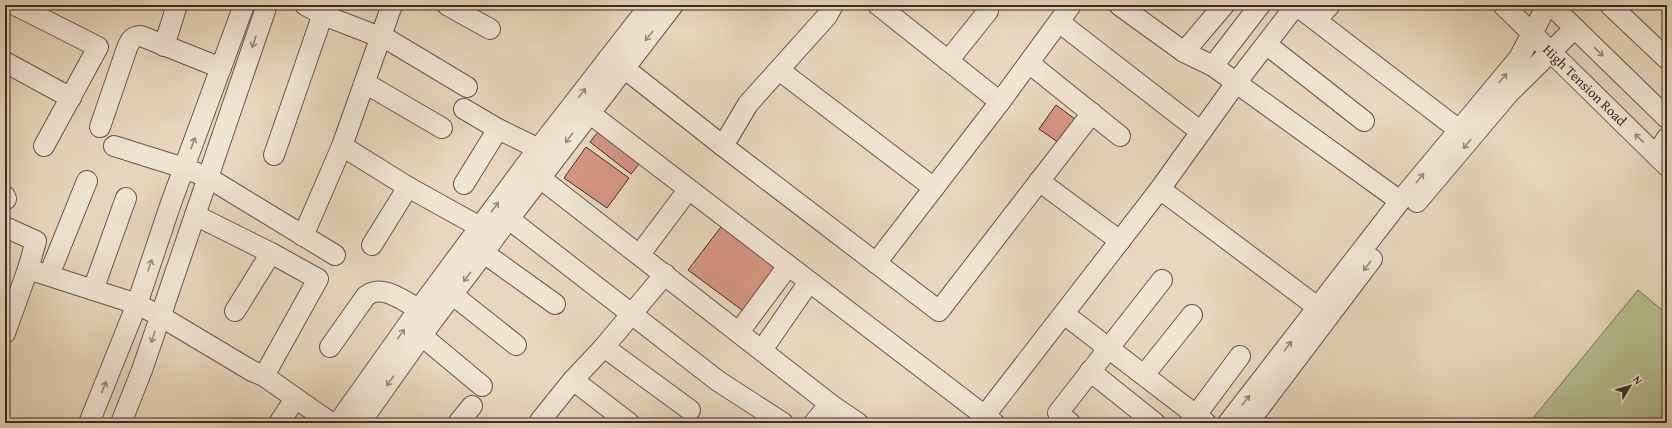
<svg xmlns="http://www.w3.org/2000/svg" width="1672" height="428" viewBox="0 0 1672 428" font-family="'Gentium Book Plus',serif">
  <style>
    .green { fill: #b6be90; stroke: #78765a }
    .building { fill: #d59684; stroke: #3a2d25 }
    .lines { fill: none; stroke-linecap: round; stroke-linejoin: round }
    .minor-casing { stroke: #66584b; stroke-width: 22 }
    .minor { stroke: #f0e5d3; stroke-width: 20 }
    .oneway { stroke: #95897c }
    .labels { text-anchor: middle; stroke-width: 3.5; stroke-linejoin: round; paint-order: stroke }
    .street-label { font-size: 14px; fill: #3a2d25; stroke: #f0e5d3 }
  </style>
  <rect width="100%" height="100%" fill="#e8d7bc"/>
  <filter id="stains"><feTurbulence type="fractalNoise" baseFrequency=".005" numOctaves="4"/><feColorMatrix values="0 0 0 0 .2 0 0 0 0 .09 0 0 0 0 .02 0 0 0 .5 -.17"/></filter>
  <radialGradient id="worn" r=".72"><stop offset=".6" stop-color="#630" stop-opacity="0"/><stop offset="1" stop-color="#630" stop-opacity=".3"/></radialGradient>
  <!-- green -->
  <polygon class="green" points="1638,290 1667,314 1667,423 1529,423"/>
  <!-- building -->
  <g class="building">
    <polygon points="1056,105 1079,122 1062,145 1039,129"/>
    <polygon points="602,127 643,159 631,174 590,142"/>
    <polygon points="586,147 629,178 607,208 564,178"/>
    <polygon points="724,223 781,266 746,313 688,270"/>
  </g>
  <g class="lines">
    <defs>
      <g id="minor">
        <polyline points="15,5 98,47 44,146"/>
        <polyline points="305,5 323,15 380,37"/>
        <polyline points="392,5 342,146 408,187 480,227"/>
        <polyline points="447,5 490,29"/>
        <polyline points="878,5 1000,102"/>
        <polyline points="1119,5 1184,52"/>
        <polyline points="1224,5 1184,52 1213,66 1400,201"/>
        <polyline points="1296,5 1459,130"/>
        <polyline points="1503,5 1667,166"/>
        <polyline points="1551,5 1667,118"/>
        <polyline points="1610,5 1667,59"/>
        <polyline points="1316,20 1330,5"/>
        <polyline points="1059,22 1201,132"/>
        <polyline points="382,36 467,87"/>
        <polyline points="1266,44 1364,121"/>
        <polyline points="164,46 177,5"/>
        <polyline points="948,61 988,11"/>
        <polyline points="5,62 71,98"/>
        <polyline points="1029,63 1120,136"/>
        <polyline points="1213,66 1260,5"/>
        <polyline points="624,68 723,146 939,311 1092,113"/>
        <polyline points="779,70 934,188"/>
        <polyline points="365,83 442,128"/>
        <polyline points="464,109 498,129 539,149"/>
        <polyline points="588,112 994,423"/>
        <path d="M100 127 127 48C130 41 132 36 141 36L221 68"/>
        <polyline points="114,146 184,168 207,177 335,255"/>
        <polyline points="723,146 748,104 827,16 833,5"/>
        <polyline points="274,155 326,5"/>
        <polyline points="1656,155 1667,138"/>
        <polyline points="530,170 830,404 858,423"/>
        <polyline points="1039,181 1120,241"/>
        <polyline points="464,184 498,129"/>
        <polyline points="1160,189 1328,315"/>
        <polyline points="5,196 6,199"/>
        <polyline points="1417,202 1509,93 1575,28"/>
        <polyline points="195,215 271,253 318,279 264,376"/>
        <polyline points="509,219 718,381 783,423"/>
        <polyline points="5,227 36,241 28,269"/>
        <polyline points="303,236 342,146"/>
        <polyline points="372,245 408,187"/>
        <polyline points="484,253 555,304"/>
        <polyline points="640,254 688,190"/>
        <polyline points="876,263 1000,102 1071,5"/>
        <polyline points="49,275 87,181"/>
        <polyline points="93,290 126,198"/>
        <polyline points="453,295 516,345"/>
        <polyline points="235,311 271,253"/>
        <polyline points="1064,314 1206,423"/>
        <polyline points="739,332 788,266"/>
        <polyline points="5,333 28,269 137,304 160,316 252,371 264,376 331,423"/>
        <polyline points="422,336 482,386"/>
        <path d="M330 347 366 296C382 283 403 301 419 309"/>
        <polyline points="604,347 690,410"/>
        <polyline points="762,350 809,282"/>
        <polyline points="1090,371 1155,423"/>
        <polyline points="1144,375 1192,315"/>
        <polyline points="573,380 629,423"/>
        <polyline points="89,423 137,304 171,203 244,5"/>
        <polyline points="121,423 142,370 267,5"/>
        <polyline points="279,423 295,399"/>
        <polyline points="338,423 419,309 525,166 650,5"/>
        <polyline points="360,423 433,320 484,253 495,237 673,5"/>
        <polyline points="458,423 472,406"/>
        <polyline points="543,423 540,421 573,380 604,347 665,274"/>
        <polyline points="814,423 830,404"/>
        <polyline points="979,423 1160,189 1236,83 1296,5"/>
        <polyline points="1070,423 1058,413 1162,280"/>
        <polyline points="1190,423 1240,356"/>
        <polyline points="1228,423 1400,201 1519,58 1547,5"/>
        <polyline points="1248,423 1372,259"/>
      </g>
    </defs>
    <!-- minor casing -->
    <use href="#minor" class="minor-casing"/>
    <!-- minor -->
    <use href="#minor" class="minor"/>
  </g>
  <!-- one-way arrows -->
  <defs><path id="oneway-shaft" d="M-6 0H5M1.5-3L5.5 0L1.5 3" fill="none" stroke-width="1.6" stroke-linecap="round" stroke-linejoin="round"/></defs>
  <g class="oneway">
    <use href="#oneway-shaft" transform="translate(649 36) rotate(128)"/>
    <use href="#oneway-shaft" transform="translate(254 42) rotate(109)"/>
    <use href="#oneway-shaft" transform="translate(1599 52) rotate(44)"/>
    <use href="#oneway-shaft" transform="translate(1503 78) rotate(-50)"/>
    <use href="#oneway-shaft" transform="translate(582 93) rotate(-52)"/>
    <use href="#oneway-shaft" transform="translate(569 138) rotate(127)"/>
    <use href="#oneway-shaft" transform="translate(1639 138) rotate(-136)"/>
    <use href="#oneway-shaft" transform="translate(193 143) rotate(-70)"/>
    <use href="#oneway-shaft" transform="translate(1467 144) rotate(130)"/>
    <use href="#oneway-shaft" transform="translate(1420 178) rotate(-51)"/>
    <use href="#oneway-shaft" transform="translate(495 207) rotate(-53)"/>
    <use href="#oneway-shaft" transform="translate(150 265) rotate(-71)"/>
    <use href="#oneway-shaft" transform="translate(1367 266) rotate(127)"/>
    <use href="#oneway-shaft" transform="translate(467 277) rotate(128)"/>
    <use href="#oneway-shaft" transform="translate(401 334) rotate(-55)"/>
    <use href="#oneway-shaft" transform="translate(153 337) rotate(108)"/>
    <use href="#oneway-shaft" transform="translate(1288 346) rotate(-53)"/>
    <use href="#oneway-shaft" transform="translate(390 381) rotate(126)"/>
    <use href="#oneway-shaft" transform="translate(104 387) rotate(-68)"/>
    <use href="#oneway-shaft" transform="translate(1246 400) rotate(-52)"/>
  </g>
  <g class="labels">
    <!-- street labels -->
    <g class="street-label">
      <text transform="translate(1585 85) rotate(44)" y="5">High Tension Road</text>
    </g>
  </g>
  <!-- margin -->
  <rect width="1672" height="428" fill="none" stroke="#e8d7bc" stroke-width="20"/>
  <rect x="6" y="6" width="1660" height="416" fill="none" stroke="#3a2d25" stroke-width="2"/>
  <rect x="10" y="10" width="1652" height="408" fill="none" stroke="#3a2d25"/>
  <!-- north arrow -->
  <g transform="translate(1630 386) rotate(52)" stroke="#f0e5d3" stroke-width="3" paint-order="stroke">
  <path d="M0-3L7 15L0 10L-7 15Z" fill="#3a2d25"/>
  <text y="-6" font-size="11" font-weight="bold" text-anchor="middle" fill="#3a2d25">N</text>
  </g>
  <rect width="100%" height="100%" filter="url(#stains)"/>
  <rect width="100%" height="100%" fill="url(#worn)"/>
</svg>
